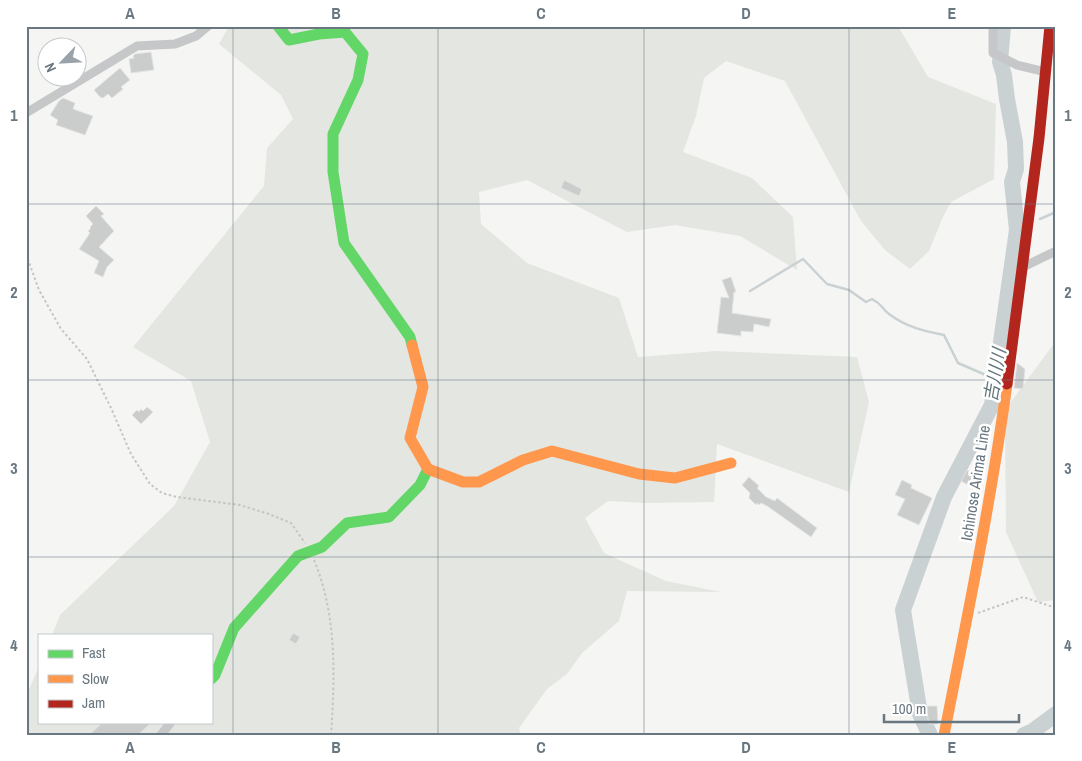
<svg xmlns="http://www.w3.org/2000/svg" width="1082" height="761" viewBox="0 0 1082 761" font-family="'Archivo Narrow','Noto Sans JP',sans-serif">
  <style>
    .green { fill: #e4e6e2 }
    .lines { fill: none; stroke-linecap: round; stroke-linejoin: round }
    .stream { stroke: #cad1d3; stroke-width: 2.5 }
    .river { stroke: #cad1d3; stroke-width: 16 }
    .building { fill: #cbcccc; stroke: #e4e4e4 }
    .path { stroke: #c5c5c5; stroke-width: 2; stroke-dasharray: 2.5 2.5; stroke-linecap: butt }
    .street { stroke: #c6c7c8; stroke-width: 9 }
    .fast { stroke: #63d668; stroke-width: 11 }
    .slow { stroke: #ff974d; stroke-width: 11 }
    .jam { stroke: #b3261e; stroke-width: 11 }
    .grid { fill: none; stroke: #697780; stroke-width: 1; stroke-opacity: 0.55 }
    .labels { text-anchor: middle; stroke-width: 5; stroke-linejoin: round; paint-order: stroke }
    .street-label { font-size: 16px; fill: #697780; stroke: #fff }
    .water-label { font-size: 18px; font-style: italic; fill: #64777d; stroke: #fff }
    .neatline { fill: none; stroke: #697780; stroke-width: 2 }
    .grid-label { font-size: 16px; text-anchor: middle; font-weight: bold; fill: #697780 }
  </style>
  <rect width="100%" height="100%" fill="#f5f5f4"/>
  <!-- green -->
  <g class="green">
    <polygon points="229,26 898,26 928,77 996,104 994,179 951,202 942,219 929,251 910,269 885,250 861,221 785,81 726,61 704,78 696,116 683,152 752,178 793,217 797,270 740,236 675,225 627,232 527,180 479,192 481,224 527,263 619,298 638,357 716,351 857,357 869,402 849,492 717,444 714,502 643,503 608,501 585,518 604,553 666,581 721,592 627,591 619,621 582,653 567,674 547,689 519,728 521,735 26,735 26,697 39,666 39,722 211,722 211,635 52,635 60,615 174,506 210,442 191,381 133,347 264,186 267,148 293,119 281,95 219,44"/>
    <polygon points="1056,341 1056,600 1038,602 1006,532 1005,410"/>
  </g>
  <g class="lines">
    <!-- stream -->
    <g class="stream">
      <polyline points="1040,219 1056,212"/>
      <path d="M750 291 803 259 827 284 849 290 866 302 872 299C882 304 882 309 889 314 906 327 924 331 944 335L958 363 995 379"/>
    </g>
    <!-- river -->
    <g class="river">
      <polyline points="930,735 920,714 903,610 944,497 992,405 1017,230 1012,182 1016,169 1015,142 1007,99 1004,75 1000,62 1003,26"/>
      <polyline points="1024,735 1033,731 1056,714"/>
    </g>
  </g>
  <!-- building -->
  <g class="building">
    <polygon points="151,52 154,70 131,73 129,59 134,58 133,56 135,54"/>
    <polygon points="120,68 130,80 121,87 123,89 112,98 108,94 103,98 100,97 94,90"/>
    <polygon points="63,98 75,103 73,109 93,116 85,135 56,125 58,120 50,115 59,101"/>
    <polygon points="564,180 582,189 579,196 561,188"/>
    <polygon points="96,206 104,214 101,216 114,231 99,247 114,260 107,267 103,277 94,273 99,261 79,249 90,233 88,231 91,228 90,227 93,224 86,216"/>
    <polygon points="731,277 736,292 734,292 732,313 771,319 769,327 754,324 753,332 741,331 741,336 717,333 721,297 729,298 722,280"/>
    <polygon points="1017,363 1025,369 1023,389 1014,388"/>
    <polygon points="147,407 153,412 141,424 132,415 137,410 139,412 141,409 143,411"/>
    <polygon points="967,470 982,478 975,489 961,481"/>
    <polygon points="749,477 759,486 757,488 766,497 775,501 777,498 817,528 811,537 767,506 761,503 759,505 757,503 756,505 749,498 750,493 742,485"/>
    <polygon points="902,480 912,485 911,488 932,498 919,525 897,515 905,499 895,495"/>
    <polygon points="293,633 300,637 296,644 289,640"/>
    <polygon points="924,706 937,706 938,724 929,724 927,713 925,713"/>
    <polygon points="103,722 152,722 138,735 89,735"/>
  </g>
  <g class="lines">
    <!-- path -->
    <g class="path">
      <polyline points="26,254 39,290 61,329 87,359 111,408 131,454 150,484 162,493 177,497 240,505 269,514 291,523 305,543"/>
      <path d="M314 560C337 615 335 676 331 735"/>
      <polyline points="978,613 1023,597 1056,608"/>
    </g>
    <!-- street -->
    <g class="street">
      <polyline points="993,26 993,53 1017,65 1046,72"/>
      <polyline points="26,113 137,46 175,44 196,36 208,26"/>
      <polyline points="1021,268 1056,251"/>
      <polyline points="161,735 171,722"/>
    </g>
    <!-- fast -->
    <g class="fast">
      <polyline points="278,26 289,40 319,34 345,32 363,54 358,80 333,134 333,172 344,243 410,337 412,345"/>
      <polyline points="211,679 215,675 234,628 298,556 322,547 347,523 389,517 420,485 428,469"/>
    </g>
    <!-- slow -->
    <g class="slow">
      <polyline points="412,345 423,387 410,438 428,469 463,482 479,482 523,460 552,451 639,474 675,478 731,463"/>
      <path d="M944 735C967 618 991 502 1007 384"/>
    </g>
    <!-- jam -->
    <polyline class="jam" points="1007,384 1039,138 1050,26"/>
  </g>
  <!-- grid -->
  <path class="grid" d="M233 26V735M438 26V735M644 26V735M849 26V735M26 204H1056M26 380H1056M26 557H1056"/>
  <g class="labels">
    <!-- street labels -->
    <g class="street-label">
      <text transform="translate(975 483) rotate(-81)" y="6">Ichinose Arima Line</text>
    </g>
    <!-- water labels -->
    <g class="water-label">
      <text transform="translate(995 375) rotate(-80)" y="6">吉川川</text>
    </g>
  </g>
  <!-- border -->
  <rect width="1082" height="761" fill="none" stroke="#ffffff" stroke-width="55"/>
  <!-- legend -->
  <rect x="38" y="634" width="175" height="90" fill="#ffffff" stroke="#c3c9cc"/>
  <rect x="48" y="650" width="25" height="8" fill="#63d668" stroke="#c3c9cc"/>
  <text x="82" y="658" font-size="15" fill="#697780">Fast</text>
  <rect x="48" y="675" width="25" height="8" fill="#ff974d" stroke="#c3c9cc"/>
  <text x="82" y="684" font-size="15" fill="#697780">Slow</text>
  <rect x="48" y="700" width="25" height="8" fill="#b3261e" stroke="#c3c9cc"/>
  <text x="82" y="708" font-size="15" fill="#697780">Jam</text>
  <!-- north arrow -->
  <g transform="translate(62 62) rotate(245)"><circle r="24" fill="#ffffff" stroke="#c3c9cc"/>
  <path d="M0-4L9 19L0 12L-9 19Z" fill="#9aa3a9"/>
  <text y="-8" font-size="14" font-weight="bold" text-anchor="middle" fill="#697780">N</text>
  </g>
  <!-- scale -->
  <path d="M884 714v8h135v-8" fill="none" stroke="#697780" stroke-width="2.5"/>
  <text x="892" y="714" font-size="15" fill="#697780" stroke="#ffffff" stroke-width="4" paint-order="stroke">100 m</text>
  <rect x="28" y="28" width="1026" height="706" class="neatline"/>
  <g class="grid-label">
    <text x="130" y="19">A</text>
    <text x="336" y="19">B</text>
    <text x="541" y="19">C</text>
    <text x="746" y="19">D</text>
    <text x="952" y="19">E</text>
    <text x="14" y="121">1</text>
    <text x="1068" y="121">1</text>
    <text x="14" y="298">2</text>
    <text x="1068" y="298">2</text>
    <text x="14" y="474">3</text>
    <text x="1068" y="474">3</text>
    <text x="14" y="651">4</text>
    <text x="1068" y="651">4</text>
    <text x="130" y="753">A</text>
    <text x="336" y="753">B</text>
    <text x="541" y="753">C</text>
    <text x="746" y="753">D</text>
    <text x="952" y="753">E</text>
  </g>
</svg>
